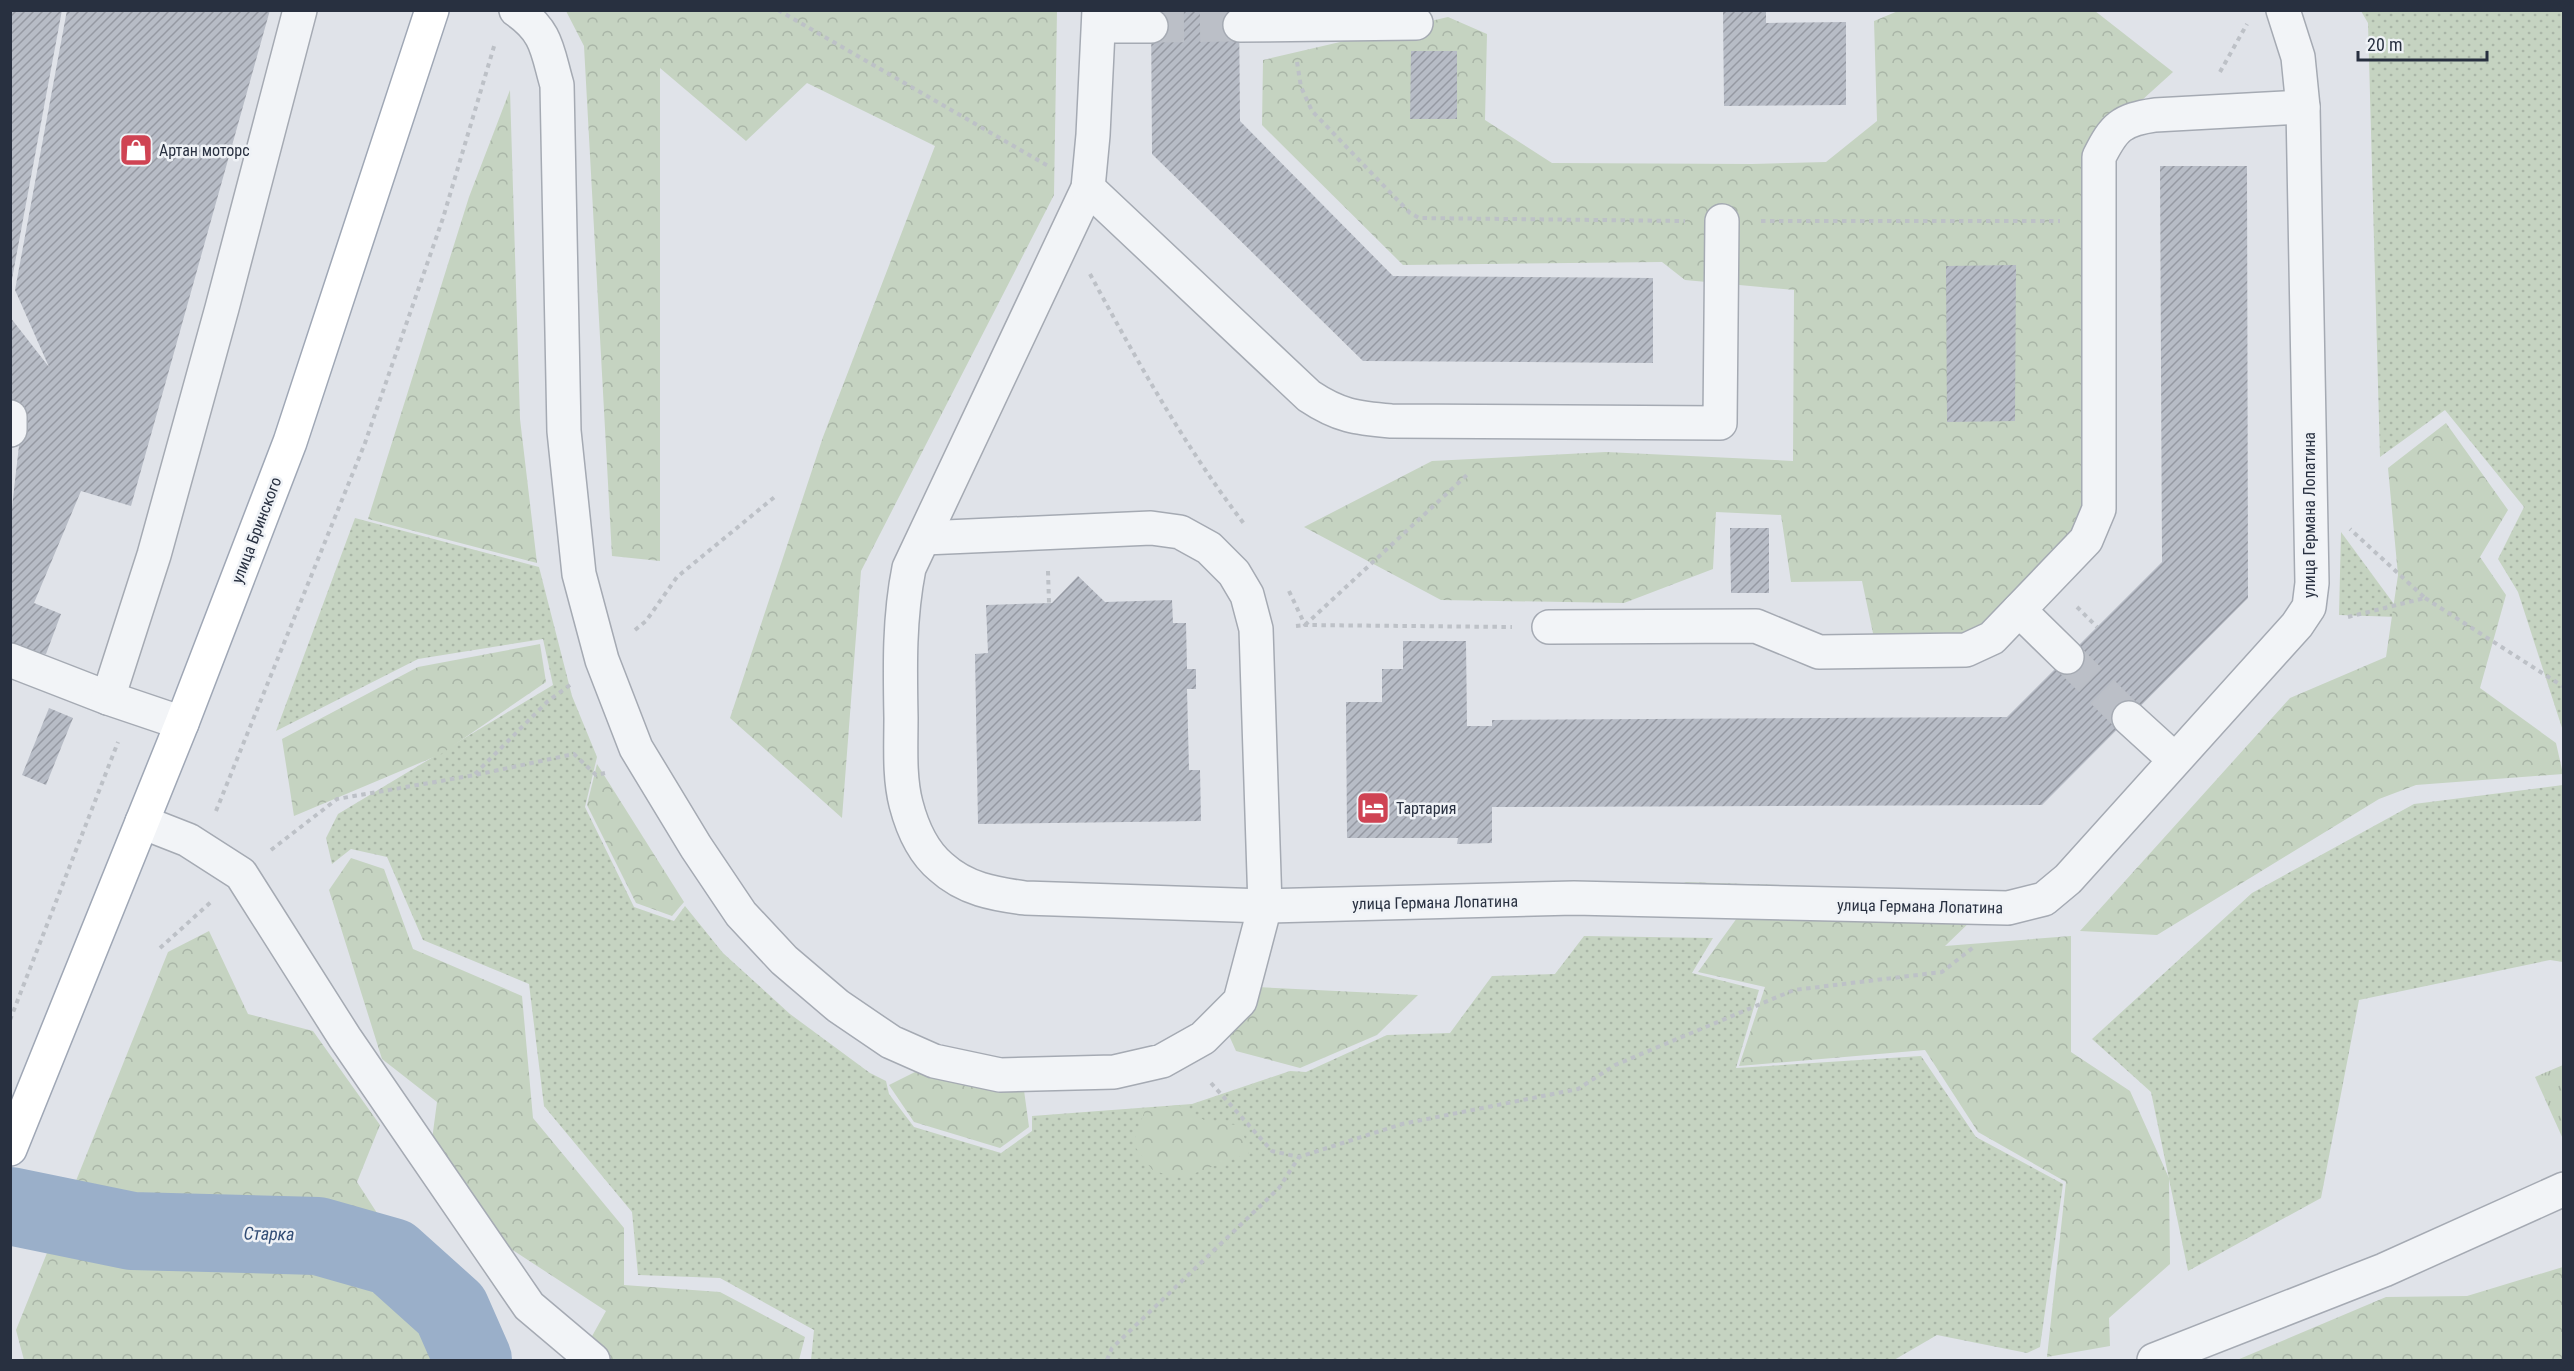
<svg xmlns="http://www.w3.org/2000/svg" width="2574" height="1371" viewBox="0 0 2574 1371" font-family="'Roboto Condensed',sans-serif">
  <style>
    .grass { fill: url(#grass-dots) }
    .forest { fill: url(#forest-crowns) }
    .park { fill: url(#park-tufts) }
    .lines { fill: none; stroke-linecap: round; stroke-linejoin: round }
    .river { stroke: #9aafc9; stroke-width: 78 }
    .building { fill: url(#building-hatch) }
    .minor-tunnel { stroke: #bbbfc7; stroke-width: 33; stroke-dasharray: 33 16; stroke-linecap: butt }
    .minor-casing { stroke: #a5aab3; stroke-width: 36 }
    .major-casing { stroke: #9fa7b5; stroke-width: 36 }
    .path { stroke: #bdc1c7; stroke-width: 4; stroke-dasharray: 4.5 4.5; stroke-linecap: butt }
    .minor { stroke: #f2f4f7; stroke-width: 33 }
    .major { stroke: #fff; stroke-width: 33 }
    .labels { text-anchor: middle; stroke-width: 5; stroke-linejoin: round; paint-order: stroke }
    .poi-label { font-size: 16px; fill: #283040; stroke: #eff2f6; text-anchor: start }
    .street-label { font-size: 16px; fill: #283040; stroke: #eff2f6 }
    .water-label { font-size: 18px; font-style: italic; fill: #324d75; stroke: #eff2f6 }
  </style>
  <defs>
    <pattern id="grass-dots" width="8" height="8" patternUnits="userSpaceOnUse" patternTransform="scale(1.5)"><rect width="8" height="8" fill="#c5d3c1"/><path d="M2 2h.1M6 6h.1" fill="none" stroke="#a9b5a7" stroke-width="1.8" stroke-linecap="round"/></pattern>
    <pattern id="forest-crowns" width="20" height="18" patternUnits="userSpaceOnUse" patternTransform="scale(1.5)"><rect width="20" height="18" fill="#c5d3c1"/><path d="M2 6a3 3 0 1 1 6 0M12 15a3 3 0 1 1 6 0" fill="none" stroke="#a9b5a7"/></pattern>
    <pattern id="park-tufts" width="24" height="20" patternUnits="userSpaceOnUse" patternTransform="scale(1.5)"><rect width="24" height="20" fill="#c5d3c1"/><path d="M3 7l-1-3M5 7V3M7 7l1-3M15 17l-1-3M17 17v-4M19 17l1-3" fill="none" stroke="#a9b5a7"/></pattern>
    <pattern id="building-hatch" width="6" height="6" patternUnits="userSpaceOnUse" patternTransform="scale(1.5)"><rect width="6" height="6" fill="#b7bcc6"/><path d="M-1 1l2-2M0 6l6-6M5 7l2-2" fill="none" stroke="#9599a2"/></pattern>
  </defs>
  <rect width="100%" height="100%" fill="#e0e3e9"/>
  <!-- grass -->
  <g class="grass">
    <polygon points="2361,11 2563,11 2563,731 2518,592 2498,559 2524,507 2445,410 2380,457 2368,23"/>
    <polygon points="355,518 539,567 572,696 597,757 585,807 634,907 674,921 685,906 723,953 790,1014 870,1073 886,1081 889,1094 914,1127 1001,1153 1032,1131 1032,1116 1192,1104 1290,1071 1306,1072 1387,1035 1450,1033 1492,976 1555,974 1584,936 1713,938 1692,973 1759,990 1736,1068 1921,1056 1976,1137 2063,1184 2040,1347 2027,1353 1937,1335 1894,1360 811,1360 814,1330 720,1278 638,1275 632,1212 544,1106 529,984 423,940 387,857 351,849 332,864 326,838 338,814 553,685 543,639 418,659 276,731"/>
    <polygon points="2341,532 2399,611 2397,617 2339,615"/>
    <polygon points="2563,785 2563,962 2550,960 2359,1000 2321,1198 2188,1271 2151,1092 2092,1039 2252,893 2414,804"/>
  </g>
  <!-- forest -->
  <g class="forest">
    <polygon points="566,11 1057,11 1054,195 861,571 842,818 730,718 823,437 935,146 807,83 746,141 660,68 660,561 612,556 584,46"/>
    <polygon points="1898,11 2095,11 2173,72 2088,149 2081,521 1978,634 1874,638 1862,581 1791,582 1781,515 1716,512 1713,569 1624,603 1441,600 1304,527 1432,461 1606,452 1793,461 1794,290 1685,280 1662,262 1403,265 1262,125 1263,60 1448,17 1487,34 1485,120 1552,163 1752,164 1826,162 1877,121 1874,21"/>
    <polygon points="510,90 520,419 537,563 368,519 469,197"/>
    <polygon points="2446,423 2508,510 2480,557 2506,595 2480,688 2556,743 2563,774 2416,785 2379,799 2157,935 2080,931 2290,698 2386,657 2398,575 2388,468"/>
    <polygon points="540,644 546,682 441,754 294,816 282,739 418,667"/>
    <polygon points="597,764 684,902 672,916 636,903 587,805"/>
    <polygon points="351,858 384,869 413,949 522,996 533,1118 624,1228 624,1285 720,1292 805,1337 799,1360 599,1360 586,1347 606,1311 459,1215 431,1147 437,1102 382,1059 329,890"/>
    <polygon points="1684,882 2001,892 1945,946 2071,936 2071,1052 2130,1091 2169,1178 2170,1264 2109,1318 2110,1346 2047,1357 2066,1182 1978,1132 1925,1050 1739,1066 1765,987 1698,972 1742,911"/>
    <polygon points="209,931 248,1014 313,1031 380,1125 357,1182 397,1244 509,1360 24,1360 16,1330 168,952"/>
    <polygon points="1257,987 1418,995 1377,1035 1300,1068 1236,1051 1218,1011"/>
    <polygon points="927,1066 1023,1083 1029,1127 1000,1148 914,1122 889,1085"/>
    <polygon points="1178,1105 1204,1120 1241,1126 1249,1153 1182,1178 1153,1171 1133,1144 1145,1110"/>
    <polygon points="2563,1267 2563,1360 2237,1360 2386,1297 2467,1296"/>
  </g>
  <!-- park -->
  <polygon class="park" points="2563,1065 2563,1139 2535,1077"/>
  <g class="lines">
    <!-- river -->
    <polyline class="river" points="10,1206 132,1231 318,1236 392,1257 451,1310 473,1360"/>
  </g>
  <!-- building -->
  <g class="building">
    <polygon points="10,10 62,10 12,279 10,279"/>
    <polygon points="67,10 270,10 131,506 81,491 34,603 61,614 46,654 10,650 10,525 23,410 10,407 10,317 49,367 15,290"/>
    <polygon points="1151,10 1239,10 1240,121 1393,276 1653,278 1653,363 1363,361 1152,154"/>
    <polygon points="1723,10 1766,10 1766,23 1846,22 1846,105 1724,106"/>
    <polygon points="1411,51 1457,51 1457,119 1410,119"/>
    <polygon points="2160,166 2247,166 2248,598 2042,805 1492,807 1492,843 1457,844 1458,838 1347,838 1346,702 1382,702 1382,669 1403,669 1403,641 1466,641 1467,726 1492,726 1492,720 2007,717 2162,562"/>
    <polygon points="2016,265 2015,421 1947,422 1946,266"/>
    <polygon points="1730,528 1769,528 1769,593 1731,593"/>
    <polygon points="1078,576 1105,602 1172,600 1173,623 1186,623 1187,669 1196,669 1196,689 1187,689 1189,770 1200,770 1201,821 978,824 975,654 988,653 986,605 1052,603"/>
    <polygon points="49,708 73,718 46,785 22,775"/>
  </g>
  <g class="lines">
    <!-- minor-tunnel -->
    <g class="minor-tunnel">
      <polyline points="1151,26 1240,25"/>
      <polyline points="2067,657 2129,718"/>
    </g>
    <defs>
      <g id="minor">
        <path d="M516 10C548 32 547 51 557 85L564 431 579 574 602 660 636 748 696 847 741 914 784 960 838 1006 891 1042 934 1061 1000 1075 1114 1072 1162 1061 1203 1038 1240 1001 1265 906 1256 629 1247 595 1234 573 1209 548 1180 532 1151 528 924 538"/>
        <path d="M1099 10 1093 135 1088 188 909 568C899 618 900 667 901 718 901 746 899 777 906 804 912 827 923 852 941 867 965 889 994 894 1025 898L1265 906 1574 898 2008 908 2044 899 2068 879 2297 625 2309 607 2312 583 2303 107 2298 57 2283 10"/>
        <polyline points="1240,25 1416,23"/>
        <polyline points="1099,26 1151,26"/>
        <path d="M1088 188 1309 396C1339 416 1356 418 1391 421L1720 423 1722 221"/>
        <polyline points="10,417 10,430"/>
        <polyline points="2019,610 2067,657"/>
        <path d="M1549 627 1756 626 1819 652 1966 650 1992 638 2086 540 2099 509V157C2114 127 2121 120 2155 115L2303 107"/>
        <polyline points="10,660 108,698 182,723"/>
        <polyline points="108,698 154,555 222,308 300,10"/>
        <polyline points="2129,718 2174,759"/>
        <polyline points="142,822 188,840 241,874 345,1038 529,1306 593,1360"/>
        <polyline points="2154,1360 2384,1270 2564,1189"/>
      </g>
      <polyline id="major" points="10,1149 182,723 290,442 432,10"/>
    </defs>
    <!-- minor casing -->
    <use href="#minor" class="minor-casing"/>
    <!-- major casing -->
    <use href="#major" class="major-casing"/>
    <!-- path -->
    <g class="path">
      <polyline points="778,10 1050,167"/>
      <polyline points="1297,62 1301,87 1312,111 1410,213 1419,218 1685,221"/>
      <polyline points="2220,72 2247,24"/>
      <polyline points="1761,221 2060,221"/>
      <path d="M1090 274C1137 361 1185 447 1245 525"/>
      <polyline points="1048,571 1049,603"/>
      <polyline points="1289,591 1305,625 1512,627"/>
      <polyline points="2425,598 2564,687"/>
      <polyline points="2077,607 2097,627"/>
      <polyline points="2348,617 2425,598 2350,529"/>
      <polyline points="1296,626 1305,625 1469,473"/>
      <polyline points="635,630 646,621 677,577 777,495"/>
      <polyline points="475,774 548,701 570,685"/>
      <polyline points="216,811 365,443 443,218 495,43"/>
      <polyline points="271,850 337,799 475,775 574,754 596,775 605,773"/>
      <polyline points="160,948 211,902"/>
      <polyline points="10,1020 118,742"/>
      <polyline points="1211,1083 1272,1151 1299,1157 1402,1124 1578,1089 1615,1065 1794,990 1942,972 1975,946"/>
      <polyline points="1107,1360 1112,1348 1279,1188 1299,1157"/>
    </g>
    <!-- minor -->
    <use href="#minor" class="minor"/>
    <!-- major -->
    <use href="#major" class="major"/>
  </g>
  <!-- icons -->
  <defs>
    <symbol id="shop-square" viewBox="-11 -11 22 22"><rect x="-9" y="-9" width="18" height="18" rx="4" fill="#cf4353" stroke="#eff2f6"/><path d="M-5-2.5h2.3a2.7 3.5 0 0 1 5.4 0H5L5.5 6h-11ZM-1.5-2.5h3a1.5 2.3 0 0 0-3 0Z" fill="#fff"/></symbol>
    <symbol id="hotel-square" viewBox="-11 -11 22 22"><rect x="-9" y="-9" width="18" height="18" rx="4" fill="#cf4353" stroke="#eff2f6"/><path d="M-6-4.5h1.5V1H6V5H4.5V3h-9V5H-6ZM-4 0a1.8 1.8 0 1 1 3.6 0ZM.5 0V-2.5h3Q6-2.5 6 0Z" fill="#fff"/></symbol>
  </defs>
  <g fill-rule="evenodd">
    <use href="#shop-square" x="117" y="131" width="38" height="38"/>
    <use href="#hotel-square" x="1354" y="789" width="38" height="38"/>
  </g>
  <g class="labels">
    <!-- poi labels -->
    <g class="poi-label">
      <text x="159" y="156">Артан моторс</text>
      <text x="1396" y="814">Тартария</text>
    </g>
    <!-- street labels -->
    <g class="street-label">
      <text transform="translate(2309 515) rotate(-90)" y="6">улица Германа Лопатина</text>
      <text transform="translate(256 530) rotate(-69)" y="6">улица Бринского</text>
      <text transform="translate(1435 902) rotate(-1)" y="6">улица Германа Лопатина</text>
      <text transform="translate(1920 906) rotate(1)" y="6">улица Германа Лопатина</text>
    </g>
    <!-- water labels -->
    <g class="water-label">
      <text transform="translate(269 1234) rotate(1)" y="6">Старка</text>
    </g>
  </g>
  <!-- border -->
  <rect width="2574" height="1371" fill="none" stroke="#283040" stroke-width="24"/>
  <!-- scale -->
  <path d="M2358 51v9h129v-9" fill="none" stroke="#283040" stroke-width="3"/>
  <text x="2367" y="51" font-size="18" fill="#283040" stroke="#eff2f6" stroke-width="4.5" paint-order="stroke">20 m</text>
</svg>
